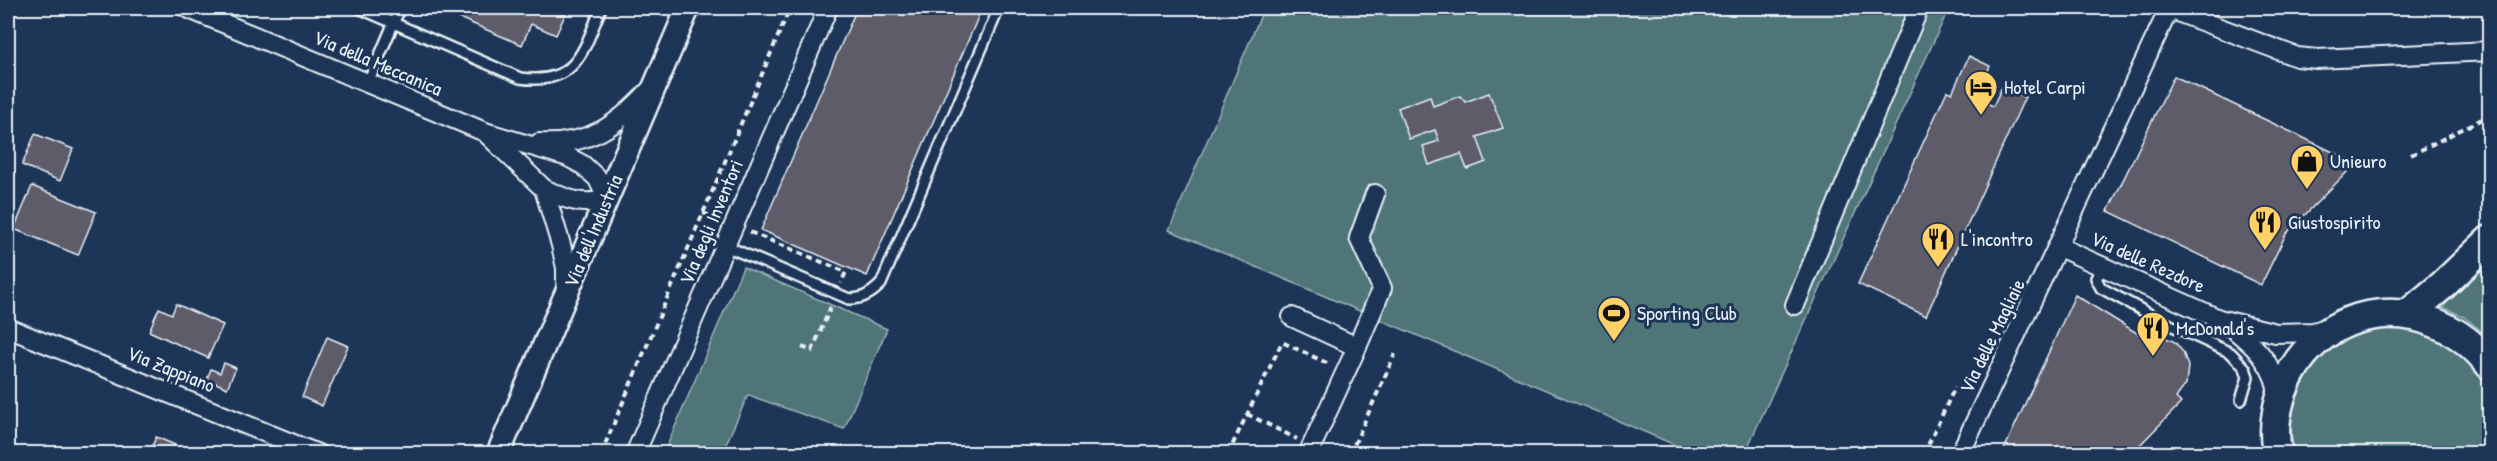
<svg xmlns="http://www.w3.org/2000/svg" width="2497" height="461" viewBox="0 0 2497 461" font-family="'Patrick Hand',sans-serif">
  <style>
    .green { fill: #4f7578; stroke: #9cb3b8; stroke-width: 1.5 }
    .building { fill: #5f5c6b; stroke: #e8f1f8; stroke-width: 1.5 }
    .lines { fill: none; stroke-linecap: round; stroke-linejoin: round }
    .service-casing { stroke: #e8f1f8; stroke-width: 14 }
    .minor-casing { stroke: #e8f1f8; stroke-width: 22 }
    .tertiary-casing { stroke: #e8f1f8; stroke-width: 27 }
    .primary-casing { stroke: #e8f1f8; stroke-width: 33 }
    .path { stroke: #e8f1f8; stroke-width: 4; stroke-dasharray: 6 4.5; stroke-linecap: butt }
    .service { stroke: #1d3557; stroke-width: 9 }
    .minor { stroke: #1d3557; stroke-width: 18 }
    .tertiary { stroke: #1d3557; stroke-width: 22 }
    .primary { stroke: #1d3557; stroke-width: 28 }
    .labels { text-anchor: middle; stroke-width: 6; stroke-linejoin: round; paint-order: stroke }
    .street-label { font-size: 20px; fill: #e8f1f8; stroke: #1d3557 }
    .poi-label { font-size: 20px; fill: #e8f1f8; stroke: #1d3557; text-anchor: start }
  </style>
  <rect width="100%" height="100%" fill="#1d3557"/>
  <filter id="ink" filterUnits="userSpaceOnUse"><feTurbulence type="fractalNoise" baseFrequency=".0167" numOctaves="2"/><feDisplacementMap in="SourceGraphic" scale="12" xChannelSelector="R" yChannelSelector="G"/><feConvolveMatrix kernelMatrix="1 2 1 2 8 2 1 2 1" color-interpolation-filters="sRGB"/></filter>
  <g filter="url(#ink)">
    <!-- green -->
    <g class="green">
      <polygon points="1264,8 1949,8 1745,453 1694,453 1169,230"/>
      <polygon points="2489,256 2489,337 2464,317 2443,307"/>
      <polygon points="743,267 887,329 844,429 748,395 722,453 664,453"/>
      <path d="M2390 328 2423 332 2453 346 2477 369 2489 393V453L2295 454C2280 407 2313 350 2358 334 2368 331 2379 330 2390 328Z"/>
    </g>
    <!-- building -->
    <g class="building">
      <polygon points="436,8 568,8 556,35 531,24 522,45"/>
      <polygon points="857,8 982,8 867,276 761,230"/>
      <polygon points="1969,56 1990,66 1976,98 1993,106 2002,87 2025,97 1926,316 1858,284 1947,91 1952,93"/>
      <polygon points="2174,76 2356,163 2286,234 2261,285 2108,211"/>
      <polygon points="1489,93 1503,128 1477,137 1486,162 1467,169 1461,154 1429,165 1423,146 1439,141 1435,130 1409,139 1398,108 1430,96 1433,106 1460,96 1465,102"/>
      <polygon points="35,134 73,149 60,181 22,165"/>
      <polygon points="32,186 96,212 78,255 14,229"/>
      <polygon points="2075,295 2140,335 2158,334 2175,342 2183,352 2188,366 2186,384 2176,398 2181,403 2131,454 2002,454"/>
      <polygon points="176,304 223,325 208,358 149,331 159,308 172,314"/>
      <polygon points="327,337 348,346 322,406 302,397"/>
      <polygon points="224,363 236,368 227,388 207,379 211,369 220,373"/>
      <polygon points="156,437 175,445 172,454 149,454"/>
    </g>
    <g class="lines">
      <defs>
        <g id="service">
          <path d="M359 8 520 78C576 86 583 52 601 8"/>
          <polyline points="368,83 400,8"/>
          <path d="M726 246 849 299C863 299 871 294 881 284L999 8"/>
          <polyline points="2104,267 2096,278 2101,288 2164,322 2231,353 2245,368 2248,377 2241,400"/>
        </g>
        <g id="minor">
          <path d="M187 8 485 132 568 157 583 165 598 179 607 199C584 207 565 199 544 189"/>
          <polyline points="2167,8 2297,57 2317,59 2490,51"/>
          <polyline points="488,135 544,189 561,245 566,268 566,291"/>
          <path d="M539 143C589 146 618 125 650 90"/>
          <polyline points="2059,247 2219,319 2276,333 2313,332 2331,327"/>
          <polyline points="1795,305 1919,8"/>
          <polyline points="1292,317 1357,347 1308,454"/>
          <path d="M2226 323C2253 344 2277 364 2279 401"/>
          <polyline points="8,328 318,454"/>
          <polyline points="1357,347 1382,288 1359,238 1375,194"/>
          <polyline points="635,454 828,8"/>
          <polyline points="1960,454 2169,9"/>
        </g>
        <polyline id="tertiary" points="498,454 688,8"/>
        <g id="primary">
          <polyline points="2408,314 2443,285 2490,240"/>
          <path d="M2278 454C2272 434 2276 409 2283 390 2319 298 2431 289 2490 365"/>
        </g>
      </defs>
      <!-- service casing -->
      <use href="#service" class="service-casing"/>
      <!-- minor casing -->
      <use href="#minor" class="minor-casing"/>
      <!-- tertiary casing -->
      <use href="#tertiary" class="tertiary-casing"/>
      <!-- primary casing -->
      <use href="#primary" class="primary-casing"/>
      <!-- path -->
      <g class="path">
        <polyline points="2411,155 2490,115"/>
        <polyline points="703,213 718,219"/>
        <polyline points="750,232 846,272 841,283"/>
        <polyline points="802,347 812,351 832,304"/>
        <polyline points="1247,414 1297,439"/>
        <polyline points="601,454 790,8"/>
        <polyline points="1228,454 1282,342 1331,365"/>
        <polyline points="1350,454 1395,354"/>
        <polyline points="1924,454 1955,387"/>
      </g>
      <!-- service -->
      <use href="#service" class="service"/>
      <!-- minor -->
      <use href="#minor" class="minor"/>
      <!-- tertiary -->
      <use href="#tertiary" class="tertiary"/>
      <!-- primary -->
      <use href="#primary" class="primary"/>
    </g>
  </g>
  <!-- icons -->
  <defs>
    <symbol id="hotel-pin" viewBox="-11 -11 22 30"><path d="M0 17L-7.5 6A9.5 9.5 0 1 1 7.5 6Z" fill="#ffd166" stroke="#1d3557"/><path d="M-6-4.5h1.5V1H6V5H4.5V3h-9V5H-6ZM-4 0a1.8 1.8 0 1 1 3.6 0ZM.5 0V-2.5h3Q6-2.5 6 0Z" fill="#111"/></symbol>
    <symbol id="shop-pin" viewBox="-11 -11 22 30"><path d="M0 17L-7.5 6A9.5 9.5 0 1 1 7.5 6Z" fill="#ffd166" stroke="#1d3557"/><path d="M-5-2.5h2.3a2.7 3.5 0 0 1 5.4 0H5L5.5 6h-11ZM-1.5-2.5h3a1.5 2.3 0 0 0-3 0Z" fill="#111"/></symbol>
    <symbol id="restaurant-pin" viewBox="-11 -11 22 30"><path d="M0 17L-7.5 6A9.5 9.5 0 1 1 7.5 6Z" fill="#ffd166" stroke="#1d3557"/><path d="M-5-6h1v4h1v-4h1v4h1v-4h1v5L-1.5 .5V6h-2V.5L-5-1ZM5-6V6H3V1.5H1.5Q1.5-4 5-6Z" fill="#111"/></symbol>
    <symbol id="stadium-pin" viewBox="-11 -11 22 30"><path d="M0 17L-7.5 6A9.5 9.5 0 1 1 7.5 6Z" fill="#ffd166" stroke="#1d3557"/><path d="M0-5a6.5 5 0 1 0 0 10a6.5 5 0 1 0 0-10ZM-3.5-1.8h7v3.6h-7Z" fill="#111"/></symbol>
  </defs>
  <g fill-rule="evenodd">
    <use href="#hotel-pin" x="1962" y="68" width="38" height="52"/>
    <use href="#shop-pin" x="2288" y="142" width="38" height="52"/>
    <use href="#restaurant-pin" x="2246" y="203" width="38" height="52"/>
    <use href="#restaurant-pin" x="1919" y="220" width="38" height="52"/>
    <use href="#stadium-pin" x="1595" y="294" width="38" height="52"/>
    <use href="#restaurant-pin" x="2134" y="309" width="38" height="52"/>
  </g>
  <g class="labels">
    <!-- street labels -->
    <g class="street-label">
      <text transform="translate(378 63) rotate(23)" y="7">Via della Meccanica</text>
      <text transform="translate(711 222) rotate(-67)" y="7">Via degli Inventori</text>
      <text transform="translate(593 231) rotate(-67)" y="7">Via dell'Industria</text>
      <text transform="translate(2148 262) rotate(24)" y="7">Via delle Rezdore</text>
      <text transform="translate(1992 336) rotate(-64)" y="7">Via delle Magliaie</text>
      <text transform="translate(171 369) rotate(22)" y="7">Via Zappiano</text>
    </g>
    <!-- poi labels -->
    <g class="poi-label">
      <text x="2004" y="94">Hotel Carpi</text>
      <text x="2330" y="168">Unieuro</text>
      <text x="2288" y="229">Giustospirito</text>
      <text x="1961" y="246">L'incontro</text>
      <text x="1637" y="320">Sporting Club</text>
      <text x="2176" y="335">McDonald's</text>
    </g>
  </g>
  <!-- margin -->
  <rect width="2497" height="461" fill="none" stroke="#1d3557" stroke-width="30"/>
  <rect x="15" y="15" width="2467" height="431" fill="none" stroke="#e8f1f8" stroke-width="2" filter="url(#ink)"/>
</svg>
